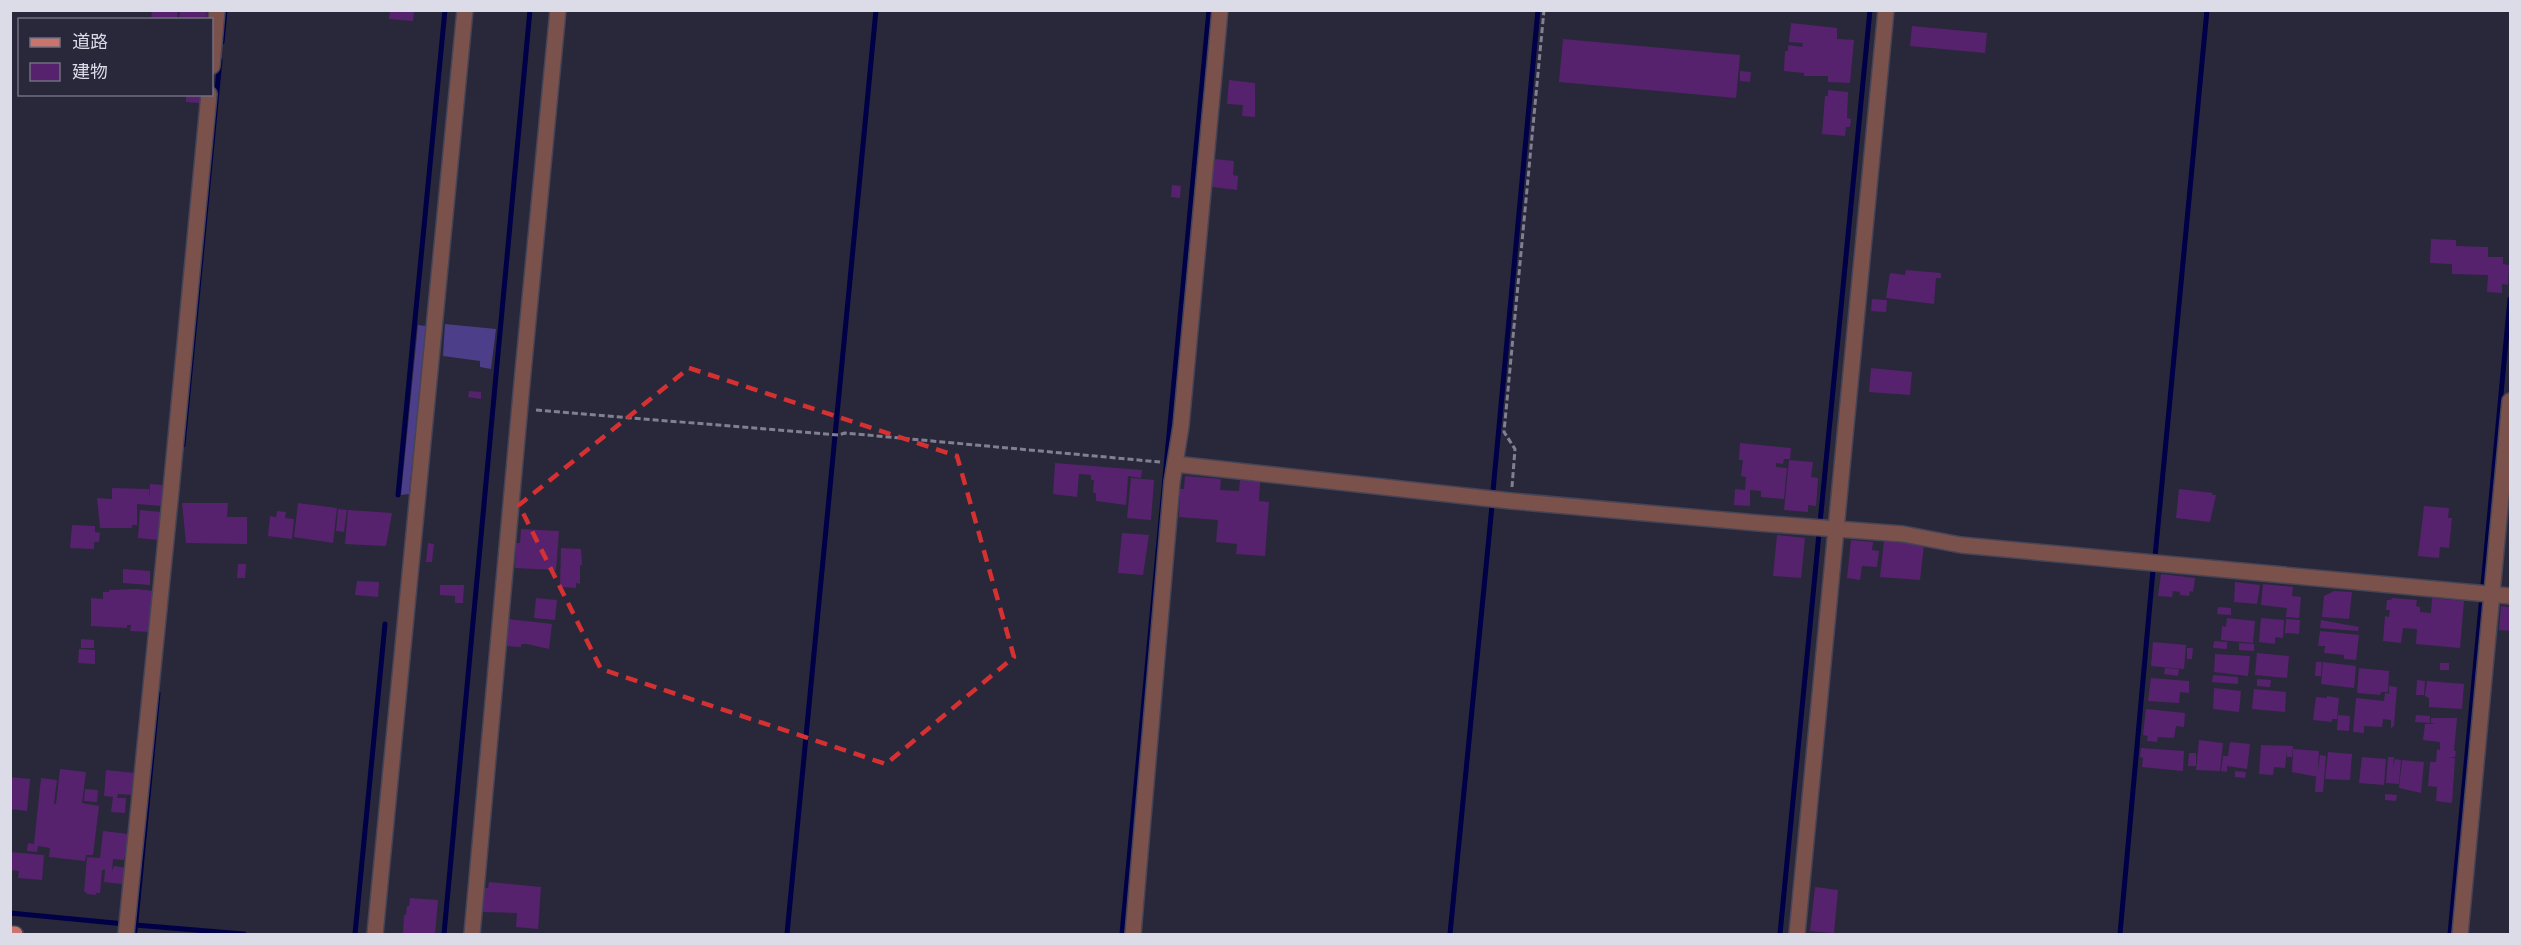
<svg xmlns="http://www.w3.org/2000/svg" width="2521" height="945" viewBox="0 0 2521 945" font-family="'PT Sans Narrow','Noto Sans JP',sans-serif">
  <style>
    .green { fill: #4d3e8a }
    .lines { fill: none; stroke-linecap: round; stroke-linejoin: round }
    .stream { stroke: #000046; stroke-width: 5 }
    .building { fill: #57226d }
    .street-casing { stroke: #464456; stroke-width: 18 }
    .primary-casing { stroke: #464456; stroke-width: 18 }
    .path { stroke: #818090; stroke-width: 3; stroke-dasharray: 6 3; stroke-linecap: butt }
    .street { stroke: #7b514c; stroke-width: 15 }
    .primary { stroke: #cb746c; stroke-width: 15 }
    .marked { fill: none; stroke: #d63132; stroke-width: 4.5; stroke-dasharray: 12 8; stroke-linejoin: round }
  </style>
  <rect width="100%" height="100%" fill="#29273a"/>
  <!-- green -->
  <g class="green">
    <polygon points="445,324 496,329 491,369 480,367 480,361 443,356"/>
    <polygon points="418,325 426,326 409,494 401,495"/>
  </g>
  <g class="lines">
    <!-- stream -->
    <g class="stream">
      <polyline points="222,42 225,10"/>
      <polyline points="183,445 220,60"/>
      <polyline points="1493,491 1538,10"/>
      <polyline points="398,495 445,10"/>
      <polyline points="2155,557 2207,10"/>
      <polyline points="10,913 125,924"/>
      <polyline points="135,925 244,934"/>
      <polyline points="135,931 158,693"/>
      <polyline points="355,934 385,624"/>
      <polyline points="444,934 530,10"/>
      <polyline points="787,934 876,10"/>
      <polyline points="1122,934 1209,10"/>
      <polyline points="1450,934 1492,506"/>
      <polyline points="1780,934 1870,10"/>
      <polyline points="2120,934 2153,570"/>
      <polyline points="2450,934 2510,299"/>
    </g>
  </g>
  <!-- building -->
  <g class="building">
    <polygon points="152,10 178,10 177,20 151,20"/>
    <polygon points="180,10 207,10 206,20 179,20"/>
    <polygon points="390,10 414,10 413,21 389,19"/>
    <polygon points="1791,23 1837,28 1837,39 1854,40 1850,83 1828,82 1828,76 1804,76 1804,73 1784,71 1785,51 1788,51 1788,45 1802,47 1803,43 1789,42"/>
    <polygon points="1912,26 1987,33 1985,53 1910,46"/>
    <polygon points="1563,39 1740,55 1736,98 1559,82"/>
    <polygon points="1740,71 1751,72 1750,82 1740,81"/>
    <polygon points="1229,80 1255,83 1255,117 1242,116 1243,105 1227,104"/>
    <polygon points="1828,90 1848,92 1847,118 1851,119 1850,127 1846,127 1845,136 1822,134 1825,96 1828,96"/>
    <polygon points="186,94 201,94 200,103 186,102"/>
    <polygon points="1214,159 1234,161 1233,175 1238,176 1237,190 1212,187"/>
    <polygon points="1172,185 1181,186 1180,198 1171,197"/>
    <polygon points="2431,239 2456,240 2456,246 2488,247 2488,257 2503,257 2503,264 2509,265 2508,285 2502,284 2502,293 2487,292 2488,275 2452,274 2452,264 2430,263"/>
    <polygon points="1906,270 1941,273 1941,278 1936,278 1934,304 1886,298 1890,273 1905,275"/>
    <polygon points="1872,299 1887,300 1886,312 1871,311"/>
    <polygon points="1871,368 1912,372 1910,395 1869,392"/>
    <polygon points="469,391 481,392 481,399 468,397"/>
    <polygon points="1740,443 1791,448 1790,459 1784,459 1783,464 1776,463 1776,467 1787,468 1784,499 1761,497 1761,491 1750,490 1750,506 1734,505 1735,489 1745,490 1746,477 1741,476 1743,460 1739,460"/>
    <polygon points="1789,460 1813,462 1811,477 1818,478 1816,506 1808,505 1808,512 1784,510"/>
    <polygon points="1055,463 1142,470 1141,478 1128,476 1126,505 1096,501 1096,493 1093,493 1094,480 1091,480 1091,475 1079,474 1077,497 1053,494"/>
    <polygon points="1185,476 1221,479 1220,490 1239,491 1240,480 1260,482 1259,501 1269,502 1265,556 1236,554 1237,544 1216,542 1218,520 1179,517 1180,489 1184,489"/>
    <polygon points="1131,478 1154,480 1151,520 1127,518"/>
    <polygon points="150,484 163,485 162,506 137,504 137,525 132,525 132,528 100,528 97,498 112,499 112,488 149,489 149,501"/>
    <polygon points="2179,489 2213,493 2212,495 2216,495 2210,522 2176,518"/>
    <polygon points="182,503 228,503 227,517 247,517 247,544 186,543"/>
    <polygon points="298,503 337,508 333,543 294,537"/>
    <polygon points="2424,506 2449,508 2448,518 2452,518 2449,548 2440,547 2439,558 2418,556"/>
    <polygon points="338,509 347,510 344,532 336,531"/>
    <polygon points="140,510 161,512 159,540 138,538"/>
    <polygon points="348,510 392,513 386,546 345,544"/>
    <polygon points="277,511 286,512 285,518 294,519 292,539 268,536 270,516 276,517"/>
    <polygon points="72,525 95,526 95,532 100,533 99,542 94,542 94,549 70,548"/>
    <polygon points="521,529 559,531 556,570 515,568 516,543 520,543"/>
    <polygon points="1122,533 1149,535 1143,575 1118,573"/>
    <polygon points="1777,535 1805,538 1801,578 1773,576"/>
    <polygon points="1851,540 1873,542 1872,550 1879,551 1877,567 1862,566 1860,580 1847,578"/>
    <polygon points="1884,541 1924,545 1920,580 1880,577"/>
    <polygon points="428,543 434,544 432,562 426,562"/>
    <polygon points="561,548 581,549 582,565 580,565 580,584 576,583 576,588 560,587"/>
    <polygon points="238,564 246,564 245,578 237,578"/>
    <polygon points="123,569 150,571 150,585 123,583"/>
    <polygon points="2161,574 2195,578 2193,592 2190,591 2189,596 2180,595 2180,592 2173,591 2172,597 2158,596"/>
    <polygon points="357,581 379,582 378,597 355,595"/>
    <polygon points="2235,582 2260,585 2257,604 2234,602"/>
    <polygon points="2263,584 2293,587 2292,596 2301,597 2299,618 2286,617 2287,608 2261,605"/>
    <polygon points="440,585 464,585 463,603 455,603 455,596 440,595"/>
    <polygon points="137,589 153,591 150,632 130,631 131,625 127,625 127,628 91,626 91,598 103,599 103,592 109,592 109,590"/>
    <polygon points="2334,591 2352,592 2349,619 2322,617 2324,596"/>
    <polygon points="536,598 557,600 555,620 534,618"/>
    <polygon points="2392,598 2417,600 2416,606 2420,607 2420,612 2431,613 2432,598 2464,601 2460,648 2416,644 2417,629 2403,628 2401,643 2383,641 2385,616 2389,617 2390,610 2386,610 2387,600 2391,600"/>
    <polygon points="2501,606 2510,607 2510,631 2499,630"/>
    <polygon points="2218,607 2231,608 2231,615 2217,614"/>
    <polygon points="2227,618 2255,621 2253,643 2221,640 2222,626 2226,627"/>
    <polygon points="2261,618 2284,620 2283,638 2275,637 2275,644 2259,642"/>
    <polygon points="508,619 552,624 549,649 527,644 521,644 521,647 506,646"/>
    <polygon points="2286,619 2300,620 2299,634 2285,633"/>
    <polygon points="2321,620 2359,627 2358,631 2320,628"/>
    <polygon points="2320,631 2359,635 2356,660 2344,659 2344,655 2324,653 2325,646 2318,646"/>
    <polygon points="81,639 94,640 94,648 81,648"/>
    <polygon points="2214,641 2227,642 2227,649 2213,648"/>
    <polygon points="2153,642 2186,645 2184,669 2151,666"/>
    <polygon points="2239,643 2254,644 2254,651 2239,650"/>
    <polygon points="2187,648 2193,648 2192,659 2187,659"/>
    <polygon points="79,649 95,650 95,664 78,663"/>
    <polygon points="2257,653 2289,656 2287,678 2255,675"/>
    <polygon points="2215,654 2250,656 2248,676 2214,672"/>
    <polygon points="2316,662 2322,662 2321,676 2315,676"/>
    <polygon points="2323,662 2356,666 2354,688 2321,684"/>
    <rect x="2440" y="663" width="9" height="7"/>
    <polygon points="2165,668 2179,669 2178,676 2164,674"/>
    <polygon points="2359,668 2389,671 2388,692 2381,692 2380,695 2357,693"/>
    <polygon points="2213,675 2238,677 2238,684 2212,682"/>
    <polygon points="2151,678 2189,681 2189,693 2180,692 2179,703 2148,701"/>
    <polygon points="2257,679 2271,680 2270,687 2257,686"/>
    <polygon points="2417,680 2425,681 2424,695 2416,695"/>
    <polygon points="2427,681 2464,684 2462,709 2429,707 2429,698 2425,696"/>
    <polygon points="2389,686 2397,687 2394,726 2391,728 2391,720 2383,719 2382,727 2364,726 2364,733 2353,732 2356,698 2384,701 2385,693 2393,694 2389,693"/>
    <polygon points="2214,688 2241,691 2239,712 2213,709"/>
    <polygon points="2254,689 2286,692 2285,712 2252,709"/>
    <polygon points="2327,696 2339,698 2337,719 2332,719 2332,722 2313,720 2316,697 2327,698"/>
    <polygon points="2146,709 2185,713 2184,727 2176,726 2174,738 2158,737 2157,742 2147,741 2148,736 2143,735"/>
    <polygon points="2338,715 2350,716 2349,731 2337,730"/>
    <polygon points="2416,715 2430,716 2430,723 2415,722"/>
    <polygon points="2431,718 2457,718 2454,751 2456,751 2455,757 2448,757 2455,758 2452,803 2436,801 2437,787 2428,786 2430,762 2436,762 2437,749 2440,750 2440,742 2423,740 2425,724 2436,724 2431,723"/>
    <polygon points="2199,740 2223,743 2220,771 2196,770"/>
    <polygon points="2230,742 2250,744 2247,769 2227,766 2227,772 2221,771 2223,756 2228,756"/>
    <polygon points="2261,745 2293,746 2292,757 2287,757 2287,750 2285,768 2274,767 2273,775 2259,774"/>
    <polygon points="2141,748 2184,751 2183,771 2142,767 2143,758 2140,757"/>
    <polygon points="2293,749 2319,751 2318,773 2320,755 2326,756 2323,792 2315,792 2316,777 2318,777 2292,772"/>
    <polygon points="2328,752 2352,754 2350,780 2325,779"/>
    <polygon points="2189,753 2196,753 2196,766 2188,766"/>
    <polygon points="2362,757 2386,759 2384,785 2359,783"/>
    <polygon points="2388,757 2394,757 2393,768 2395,759 2401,760 2399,784 2386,783"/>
    <polygon points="2402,760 2424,762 2421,793 2399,788"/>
    <polygon points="60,769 86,772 82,803 99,806 93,855 86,855 85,861 49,857 50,848 38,846 37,852 27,851 28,843 34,844 41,778 57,780 54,803 56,804"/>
    <polygon points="106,770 135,773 133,795 118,794 117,798 126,798 125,813 111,812 113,797 104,796"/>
    <polygon points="2235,771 2246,772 2245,778 2235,777"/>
    <polygon points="10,777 30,779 27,811 10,809"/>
    <polygon points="85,789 98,790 97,802 84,801"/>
    <polygon points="2385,794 2397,795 2396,801 2385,800"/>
    <polygon points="103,831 129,834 127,857 124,857 124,860 113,859 112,871 114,866 127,868 125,882 122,884 104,882 105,870 102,870 100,893 96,893 96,895 86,894 87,892 84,892 87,857 100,858"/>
    <polygon points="10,852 44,855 42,880 18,878 19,871 10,870"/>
    <polygon points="489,882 541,887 538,929 516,927 517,913 482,912 483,888 488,888"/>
    <polygon points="1815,887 1838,890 1834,933 1810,931"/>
    <polygon points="410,898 438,900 435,934 403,934 404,915 406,915 407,906 409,906"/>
  </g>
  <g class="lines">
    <defs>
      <g id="street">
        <polyline points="212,66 217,10"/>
        <polyline points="1175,464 1511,501 1758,523 1903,534 1961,545 2510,596"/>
        <polyline points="126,934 171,490 209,94"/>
        <polyline points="375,934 465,10"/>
        <polyline points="472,934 523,372 558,10"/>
        <polyline points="1133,934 1172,482 1181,426 1220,10"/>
        <polyline points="1797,934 1886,10"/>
        <polyline points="2460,934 2510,401"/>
      </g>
      <polyline id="primary" points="10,934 15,934"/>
    </defs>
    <!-- street casing -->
    <use href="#street" class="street-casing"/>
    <!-- primary casing -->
    <use href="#primary" class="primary-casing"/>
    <!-- path -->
    <g class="path">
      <polyline points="536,410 838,435 845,433 1160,462"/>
      <polyline points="1512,487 1515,449 1504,432 1544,10"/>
    </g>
    <!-- street -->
    <use href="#street" class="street"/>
    <!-- primary -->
    <use href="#primary" class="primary"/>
  </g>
  <!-- marked area -->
  <path class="marked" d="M689 368 957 456 1014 657 886 764 601 669 519 505Z"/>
  <!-- border -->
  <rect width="2521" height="945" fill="none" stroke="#dcdbe8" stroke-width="24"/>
  <!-- legend -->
  <rect x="18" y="18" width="195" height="78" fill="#29273a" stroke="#716f80" stroke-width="1.5"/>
  <rect x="30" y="38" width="30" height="9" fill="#cb746c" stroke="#716f80" stroke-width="1.5"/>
  <text x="72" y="48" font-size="18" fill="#dcdbe8">道路</text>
  <rect x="30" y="63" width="30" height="18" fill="#57226d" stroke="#716f80" stroke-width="1.5"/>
  <text x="72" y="78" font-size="18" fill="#dcdbe8">建物</text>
</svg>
